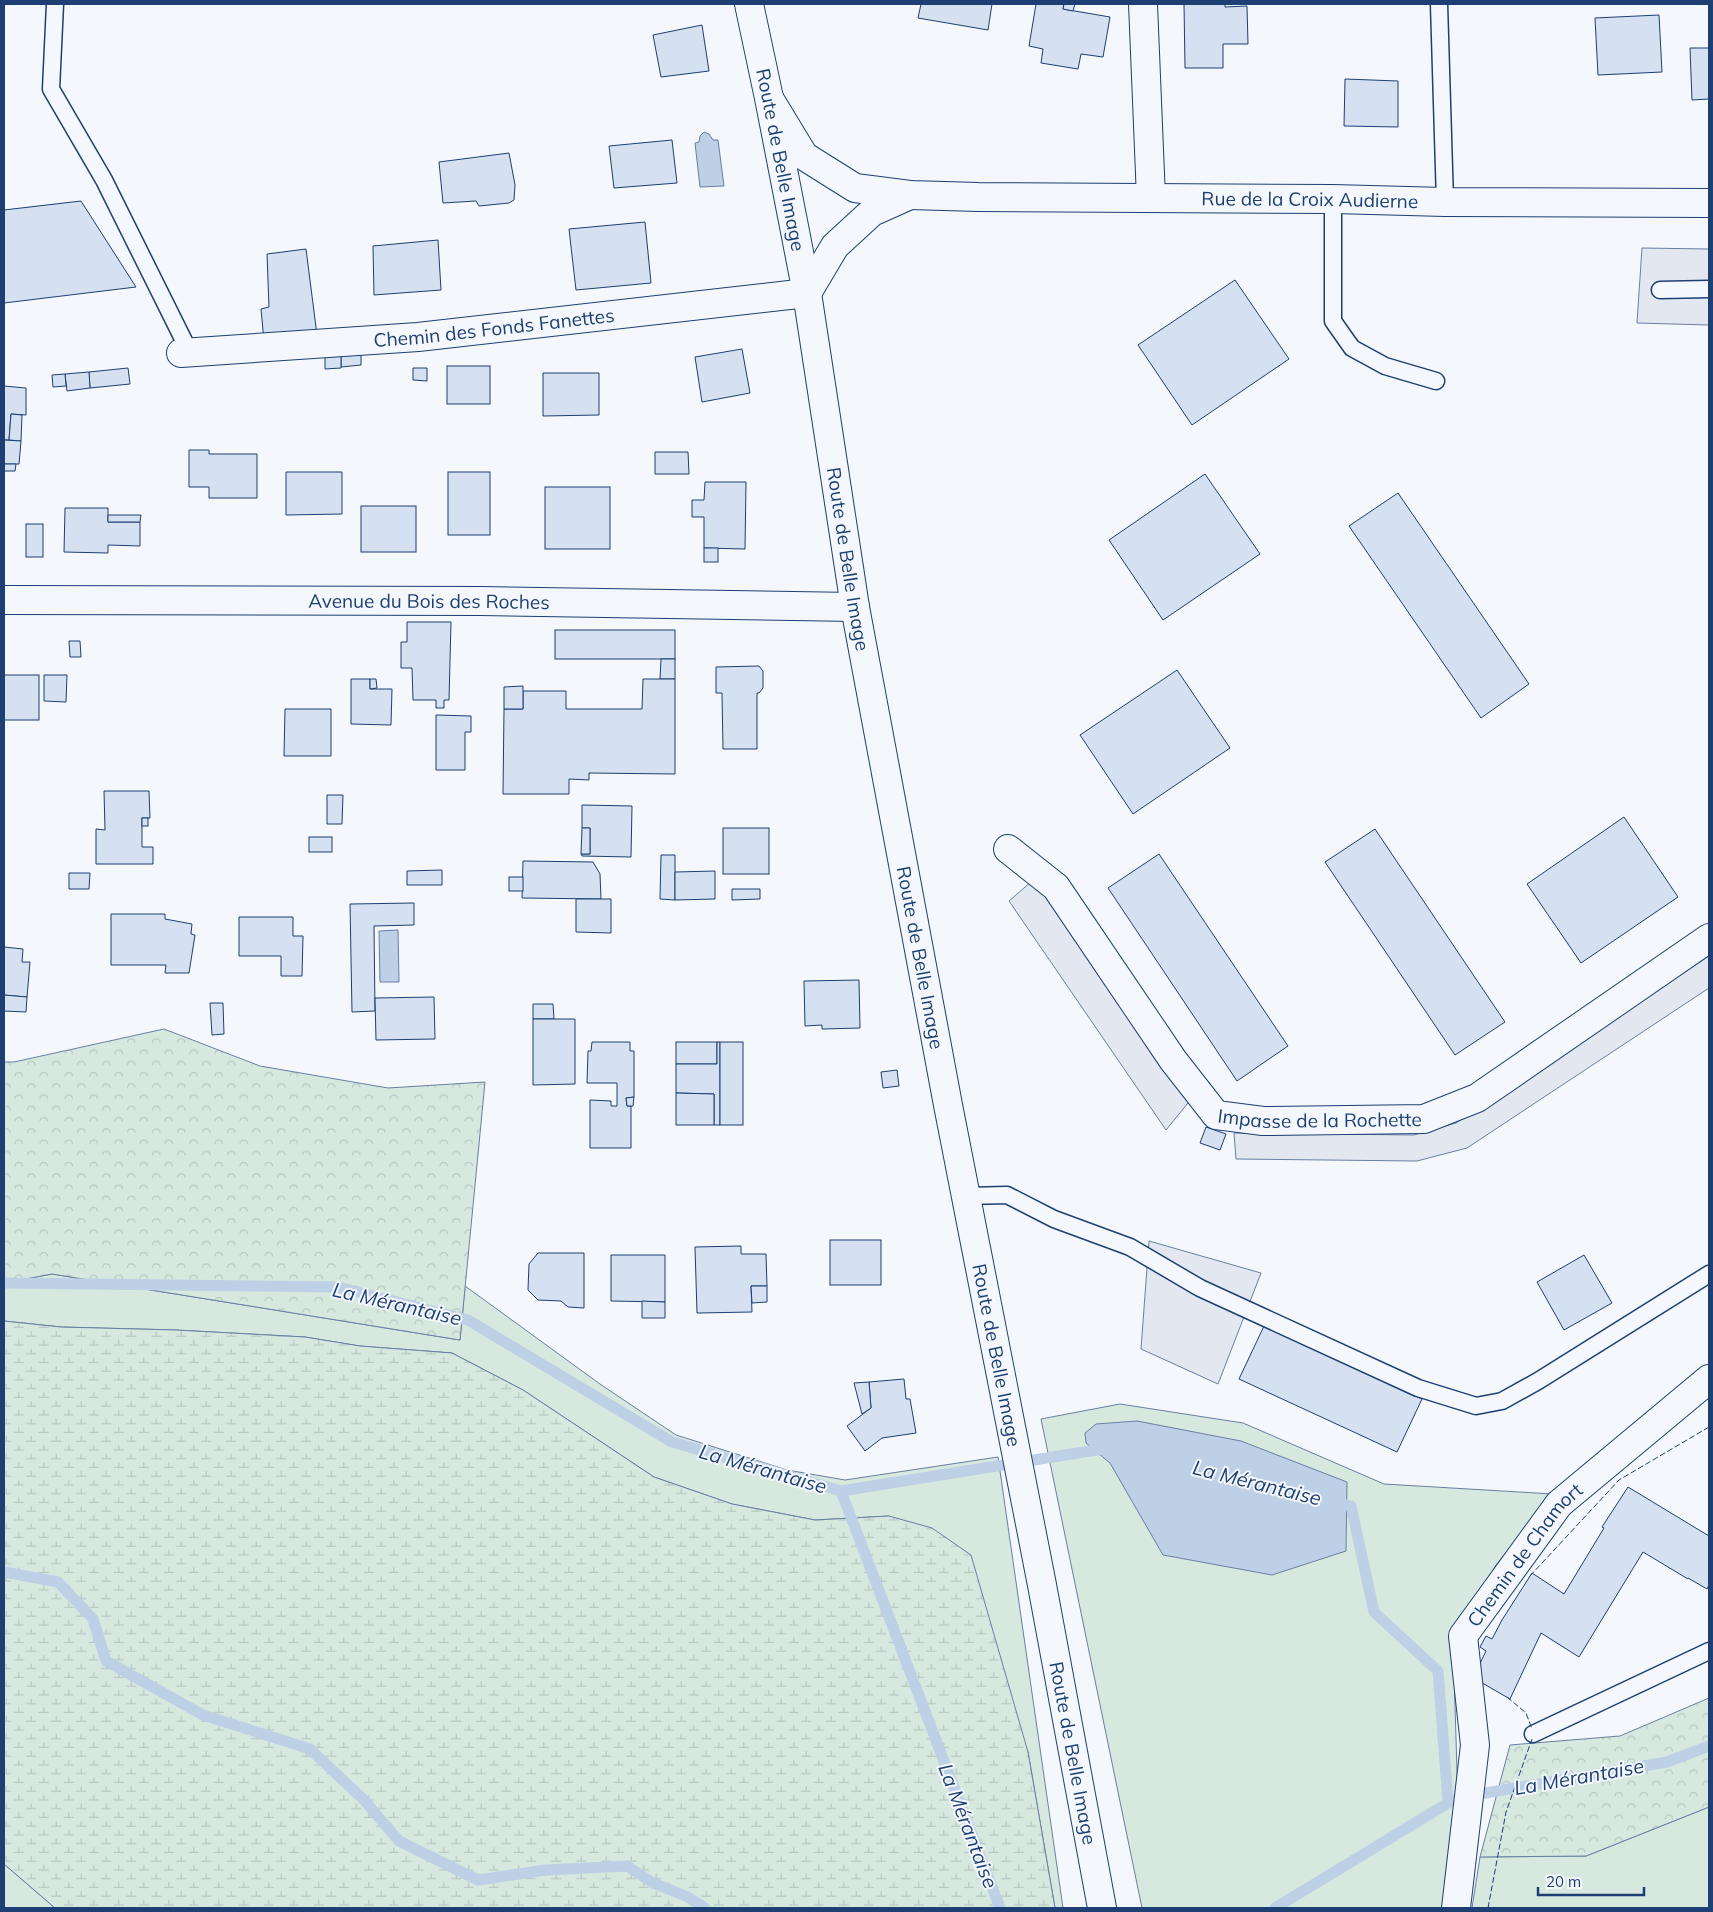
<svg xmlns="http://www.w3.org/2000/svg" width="1713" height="1912" viewBox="0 0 1713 1912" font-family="Mulish,sans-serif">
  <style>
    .grass { fill: #d7e8df; stroke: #687fa3 }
    .forest { fill: url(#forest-crowns); stroke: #687fa3 }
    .wetland { fill: url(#wetland-marsh); stroke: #687fa3 }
    .parking { fill: #e3e8f0; stroke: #687fa3 }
    .water { fill: #bed0e5; stroke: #687fa3 }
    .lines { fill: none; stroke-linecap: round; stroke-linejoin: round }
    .stream { stroke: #bed0e5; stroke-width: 11 }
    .building { fill: #d5e0f0; stroke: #1d3f73 }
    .service-casing { stroke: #1d3f73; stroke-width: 19 }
    .minor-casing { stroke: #1d3f73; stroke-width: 30 }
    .primary-casing { stroke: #1d3f73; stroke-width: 30 }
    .service { stroke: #f4f7fb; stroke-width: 16 }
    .minor { stroke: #f4f7fb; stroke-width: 28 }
    .primary { stroke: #f4f7fb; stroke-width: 28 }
    .fence { stroke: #1d3f73; stroke-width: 1; stroke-dasharray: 6 2.5; stroke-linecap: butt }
    .labels { text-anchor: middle; stroke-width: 4; stroke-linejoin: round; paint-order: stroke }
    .street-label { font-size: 19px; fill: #1d3f73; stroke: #f4f7fb }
    .water-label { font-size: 20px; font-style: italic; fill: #1d3f73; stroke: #f4f7fb }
  </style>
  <defs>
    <pattern id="forest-crowns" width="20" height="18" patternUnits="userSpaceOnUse" patternTransform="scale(1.25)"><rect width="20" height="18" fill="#d7e8df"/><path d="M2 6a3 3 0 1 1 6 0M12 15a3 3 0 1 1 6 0" fill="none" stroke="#b8c8c3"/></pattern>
    <pattern id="wetland-marsh" width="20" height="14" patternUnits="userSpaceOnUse" patternTransform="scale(1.25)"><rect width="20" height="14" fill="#d7e8df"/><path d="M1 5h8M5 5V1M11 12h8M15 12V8" fill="none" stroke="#b8c8c3"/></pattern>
  </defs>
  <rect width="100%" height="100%" fill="#f4f7fb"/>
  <!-- grass -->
  <g class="grass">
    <polygon points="52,1274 460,1340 465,1286 600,1384 676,1435 787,1470 845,1480 998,1457 1063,1908 1055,1908 1028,1752 889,1516 815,1520 732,1504 654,1477 523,1390 452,1353 360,1346 305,1337 176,1330 61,1327 4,1321 4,1283"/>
    <polygon points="1120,1404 1243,1423 1384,1484 1553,1494 1496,1565 1453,1639 1458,1804 1442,1908 1142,1908 1041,1419"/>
    <polygon points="1709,1807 1709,1908 1472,1908 1480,1857 1586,1856"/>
    <polygon points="4,1864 55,1908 4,1908"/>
  </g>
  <!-- forest -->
  <g class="forest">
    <polygon points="164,1029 260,1066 388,1088 485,1082 460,1340 52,1274 4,1283 4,1062 14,1062"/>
    <polygon points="1709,1698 1709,1807 1586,1856 1480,1857 1510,1745 1620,1736"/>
  </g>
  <!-- wetland -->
  <polygon class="wetland" points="4,1321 61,1327 176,1330 305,1337 360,1346 452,1353 523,1390 654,1477 732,1504 815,1520 889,1516 932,1528 971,1555 1028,1752 1055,1908 55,1908 4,1864"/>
  <!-- parking -->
  <g class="parking">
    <polygon points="1642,248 1709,249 1709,325 1637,323"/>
    <polygon points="1040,874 1197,1092 1166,1130 1009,901"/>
    <polygon points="1709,956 1709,988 1467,1148 1417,1161 1236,1159 1234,1133 1414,1135 1456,1123"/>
    <polygon points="1149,1241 1261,1273 1218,1384 1141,1349"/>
  </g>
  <!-- water -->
  <g class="water">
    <polygon points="704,132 709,134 713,140 718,140 724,186 700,187 695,143 699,142 700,136"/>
    <polygon points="398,930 399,982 380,982 379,931"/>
    <polygon points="1137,1421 1241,1441 1347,1482 1346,1551 1272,1575 1163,1555 1110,1463 1086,1443 1085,1433 1096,1424"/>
  </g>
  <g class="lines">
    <!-- stream -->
    <g class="stream">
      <polyline points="4,1283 338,1287 468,1320 672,1442 841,1491 1109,1448"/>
      <polyline points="841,1491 1000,1908"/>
      <polyline points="1333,1502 1351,1506 1374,1612 1438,1671 1448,1803 1462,1797 1667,1762 1709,1746"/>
      <polyline points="4,1572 58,1582 93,1619 106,1661 203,1715 310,1749 364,1800 399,1841 478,1880 546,1870 627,1866 653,1883 688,1897 705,1908"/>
      <polyline points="1275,1908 1448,1803"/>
    </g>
  </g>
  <!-- building -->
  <g class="building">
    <polygon points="921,4 992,4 988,30 918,18"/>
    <polygon points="1036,4 1064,4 1063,9 1110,17 1103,57 1081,54 1078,69 1041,63 1043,49 1029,46"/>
    <polygon points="1064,4 1075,4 1073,11 1063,9"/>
    <polygon points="1184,4 1225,4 1225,7 1247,6 1248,44 1223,44 1223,68 1185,68"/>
    <polygon points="1659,15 1662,72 1598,75 1595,18"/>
    <polygon points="702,25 709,71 661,77 653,35"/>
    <polygon points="1690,48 1709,48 1709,99 1692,100"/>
    <polygon points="1345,79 1398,81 1398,127 1344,126"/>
    <polygon points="672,140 677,183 614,188 609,146"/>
    <polygon points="509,153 515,185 514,200 509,203 479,206 476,201 443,203 439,162"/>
    <polygon points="81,201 136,287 4,303 4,210"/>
    <polygon points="645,222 651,283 576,290 569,229"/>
    <polygon points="438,240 441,290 374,295 373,246"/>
    <polygon points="306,249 317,335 264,341 261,309 269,307 267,254"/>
    <polygon points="1235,280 1289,359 1192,425 1138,345"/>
    <polygon points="742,349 750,393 702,402 695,357"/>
    <polygon points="361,354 361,365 341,367 341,356"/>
    <polygon points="341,356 341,368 325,369 325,357"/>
    <rect x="447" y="366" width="43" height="38"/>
    <polygon points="128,368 130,384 90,388 89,372"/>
    <polygon points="413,368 427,368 427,381 413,380"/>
    <polygon points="89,372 90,388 67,391 65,374"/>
    <polygon points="543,373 599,373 599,415 543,416"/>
    <polygon points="65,374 66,386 53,387 52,375"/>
    <polygon points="4,386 26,388 26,415 11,414 9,440 4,440"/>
    <polygon points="11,414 22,415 21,441 9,440"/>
    <polygon points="4,440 21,441 19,464 4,464"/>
    <polygon points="189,450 209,450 209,454 257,454 257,498 209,498 209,487 189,487"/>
    <polygon points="655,452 688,452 689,474 655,474"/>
    <polygon points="4,464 16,464 15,471 4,471"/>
    <polygon points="286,472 342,472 342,514 286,515"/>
    <rect x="448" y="472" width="42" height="63"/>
    <polygon points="1205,474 1260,554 1163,620 1109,540"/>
    <polygon points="705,482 746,482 745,549 704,548 704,517 692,517 692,500 704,500"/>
    <rect x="545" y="487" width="65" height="62"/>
    <polygon points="1398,493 1529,684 1481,718 1349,526"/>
    <rect x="361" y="506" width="55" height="46"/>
    <polygon points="65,508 108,508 108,522 140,522 140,546 108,545 108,553 64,552"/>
    <polygon points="108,515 141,515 140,522 108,522"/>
    <rect x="26" y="524" width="17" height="33"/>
    <rect x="704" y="548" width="14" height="14"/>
    <polygon points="407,622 451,622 449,700 444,700 444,708 436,708 436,700 413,700 412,668 401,668 401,642 407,642"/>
    <rect x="555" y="630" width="120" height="29"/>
    <polygon points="69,641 80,641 81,657 70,657"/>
    <polygon points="661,659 675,659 675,679 660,679"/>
    <polygon points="759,666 763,671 763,688 759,693 757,693 757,749 723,749 722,693 716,693 716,667"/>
    <polygon points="1177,670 1230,748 1133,814 1080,735"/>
    <rect x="4" y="675" width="35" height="45"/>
    <polygon points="44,675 67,675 66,702 44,701"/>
    <polygon points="351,679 370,679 370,689 392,689 391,725 351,724"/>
    <polygon points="370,679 376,679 377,688 370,689"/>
    <polygon points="643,679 675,679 675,774 589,773 589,780 569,779 569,794 503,794 504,709 523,709 523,691 566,691 566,709 642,709"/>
    <polygon points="523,686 523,709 504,709 504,687"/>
    <polygon points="285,709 331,709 331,756 284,756"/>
    <polygon points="436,715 471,716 471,732 465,732 465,770 436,770"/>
    <polygon points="104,791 149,791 150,818 142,818 142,847 153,847 153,864 96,864 96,829 105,830"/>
    <polygon points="327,795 343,795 342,824 327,824"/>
    <polygon points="582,805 632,806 631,857 582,856 581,854 590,854 590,828 582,828"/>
    <polygon points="1624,817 1678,897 1581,963 1527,884"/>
    <rect x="142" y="818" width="6" height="8"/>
    <polygon points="582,828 590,828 590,854 581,854"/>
    <rect x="723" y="828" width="46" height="46"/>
    <polygon points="1375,829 1505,1022 1455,1055 1325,862"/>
    <rect x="309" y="837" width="23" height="15"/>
    <polygon points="1159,854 1288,1046 1237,1081 1108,888"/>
    <polygon points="661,855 675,855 675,900 660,899"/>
    <polygon points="523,861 593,862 600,874 601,899 522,898"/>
    <polygon points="442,870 442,885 407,885 407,871"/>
    <polygon points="715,871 715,899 675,900 675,872"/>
    <polygon points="69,873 90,873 89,889 69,889"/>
    <rect x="509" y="877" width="14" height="14"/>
    <polygon points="732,889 760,889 760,899 732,900"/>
    <polygon points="576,899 611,899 611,933 576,932"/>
    <polygon points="414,903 414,925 374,926 375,1011 352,1012 350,904"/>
    <polygon points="111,914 165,914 165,919 192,924 191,934 195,935 189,973 165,973 166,965 111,965"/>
    <polygon points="239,917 293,917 293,936 303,936 302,976 281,976 281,956 239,956"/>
    <polygon points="4,947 23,949 22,962 30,962 27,997 4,995"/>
    <polygon points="859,980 860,1028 822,1029 822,1025 805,1026 804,981"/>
    <polygon points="4,995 27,997 26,1012 4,1011"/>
    <polygon points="434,997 435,1039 376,1040 375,998"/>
    <polygon points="210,1003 223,1003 224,1034 212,1035"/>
    <polygon points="533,1004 553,1004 554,1019 533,1019"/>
    <polygon points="533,1019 575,1019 575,1084 533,1085"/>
    <polygon points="592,1042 630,1042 630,1051 634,1051 634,1097 626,1098 627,1106 631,1106 631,1148 590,1148 590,1100 611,1101 611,1106 617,1106 617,1083 587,1083 588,1051 591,1051"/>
    <rect x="676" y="1042" width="41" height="22"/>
    <polygon points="717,1042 720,1042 720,1125 714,1125 714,1094 676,1093 676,1064 717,1064"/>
    <rect x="720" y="1042" width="23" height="83"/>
    <polygon points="897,1070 899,1086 883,1088 881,1072"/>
    <polygon points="676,1093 714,1094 714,1125 676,1125"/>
    <polygon points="634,1097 633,1106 627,1106 626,1098"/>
    <polygon points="1206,1127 1226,1134 1220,1150 1200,1143"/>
    <rect x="830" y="1240" width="51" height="45"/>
    <polygon points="741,1246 741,1254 766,1254 767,1286 751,1286 752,1312 697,1313 695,1247"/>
    <polygon points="538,1253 584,1253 584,1308 568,1307 561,1301 538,1300 528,1290 529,1264"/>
    <polygon points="611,1255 665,1255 665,1302 611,1301"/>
    <polygon points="1584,1255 1612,1303 1564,1330 1537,1282"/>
    <polygon points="751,1286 767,1286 767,1302 752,1303"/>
    <polygon points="642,1301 665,1302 665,1318 642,1318"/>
    <polygon points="1264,1326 1422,1399 1397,1452 1239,1379"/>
    <polygon points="904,1379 906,1399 910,1399 916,1433 882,1438 865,1451 847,1426 871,1408 869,1382"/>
    <polygon points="869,1382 871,1408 862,1414 854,1383"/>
    <polygon points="1628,1487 1709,1536 1709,1585 1707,1589 1688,1578 1688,1579 1643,1552 1579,1657 1541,1633 1510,1699 1477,1680 1475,1674 1486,1651 1480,1647 1486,1636 1492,1639 1502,1620 1532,1573 1564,1594 1604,1528 1602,1527"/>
  </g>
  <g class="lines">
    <defs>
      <g id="service">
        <polyline points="55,4 51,89 104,180 190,353"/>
        <polyline points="1439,4 1445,202"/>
        <polyline points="1333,199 1333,321 1352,348 1385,366 1436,381"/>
        <polyline points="1660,290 1709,289"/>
        <polyline points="966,1196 1007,1195 1054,1219 1130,1247 1200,1288 1418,1388 1476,1406 1502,1401 1538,1381 1709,1274"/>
        <polyline points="1533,1734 1709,1651"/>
      </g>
      <g id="minor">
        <polyline points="1143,4 1151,198"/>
        <path id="s1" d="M770 100 804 156 855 188 910 195 978 197 1333 199 1445 202 1709 203"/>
        <path id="s2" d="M181 353 418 337 807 293 835 246 872 212 910 195"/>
        <path id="s3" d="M4 600 480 601 855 607"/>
        <path id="s4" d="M1008 849 1056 887 1173 1060 1216 1115 1263 1121 1424 1119 1477 1098 1709 938"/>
        <path id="s5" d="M1456 1908 1475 1745 1463 1636 1559 1504 1709 1379"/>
      </g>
      <g id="primary">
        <path id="s6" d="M749 4 769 98 807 293 855 607 948 1105 1042 1585 1102 1908"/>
      </g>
    </defs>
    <!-- service casing -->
    <use href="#service" class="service-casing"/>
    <!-- minor casing -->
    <use href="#minor" class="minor-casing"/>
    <!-- primary casing -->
    <use href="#primary" class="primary-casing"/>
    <!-- service -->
    <use href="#service" class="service"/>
    <!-- minor -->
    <use href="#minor" class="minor"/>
    <!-- primary -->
    <use href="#primary" class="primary"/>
    <!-- fence -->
    <g class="fence">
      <polyline points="1530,1576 1619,1480 1709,1427"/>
      <polyline points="1507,1697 1526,1713 1532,1729"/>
      <polyline points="1488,1908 1506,1812 1532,1739"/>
    </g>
  </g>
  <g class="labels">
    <!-- street labels -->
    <g class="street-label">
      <text dy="7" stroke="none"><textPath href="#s6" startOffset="159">Route de Belle Image</textPath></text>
      <text dy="7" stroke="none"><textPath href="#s1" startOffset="581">Rue de la Croix Audierne</textPath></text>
      <text dy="7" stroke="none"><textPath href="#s2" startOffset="314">Chemin des Fonds Fanettes</textPath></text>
      <text dy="7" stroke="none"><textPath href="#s6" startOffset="564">Route de Belle Image</textPath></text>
      <text dy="7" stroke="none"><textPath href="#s3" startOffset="425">Avenue du Bois des Roches</textPath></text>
      <text dy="7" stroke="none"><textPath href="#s6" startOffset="969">Route de Belle Image</textPath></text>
      <text dy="7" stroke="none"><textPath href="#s4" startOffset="444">Impasse de la Rochette</textPath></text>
      <text dy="7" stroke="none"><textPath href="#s6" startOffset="1374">Route de Belle Image</textPath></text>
      <text dy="7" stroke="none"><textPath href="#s5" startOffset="376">Chemin de Chamort</textPath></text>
      <text dy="7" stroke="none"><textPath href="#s6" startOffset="1779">Route de Belle Image</textPath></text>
    </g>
    <!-- water labels -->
    <g class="water-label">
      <text transform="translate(397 1304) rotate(13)" y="7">La Mérantaise</text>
      <text transform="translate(763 1469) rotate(16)" y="7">La Mérantaise</text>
      <text transform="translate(1257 1483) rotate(14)" y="7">La Mérantaise</text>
      <text transform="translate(1579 1777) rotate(-10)" y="7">La Mérantaise</text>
      <text transform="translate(968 1826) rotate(69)" y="7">La Mérantaise</text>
    </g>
  </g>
  <!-- border -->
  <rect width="1713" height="1912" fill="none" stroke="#1d3f73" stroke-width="10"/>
  <!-- scale -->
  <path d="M1538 1887v8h106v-8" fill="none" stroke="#1d3f73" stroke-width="2.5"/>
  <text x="1546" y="1887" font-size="15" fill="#1d3f73" stroke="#f4f7fb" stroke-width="4" paint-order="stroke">20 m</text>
</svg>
